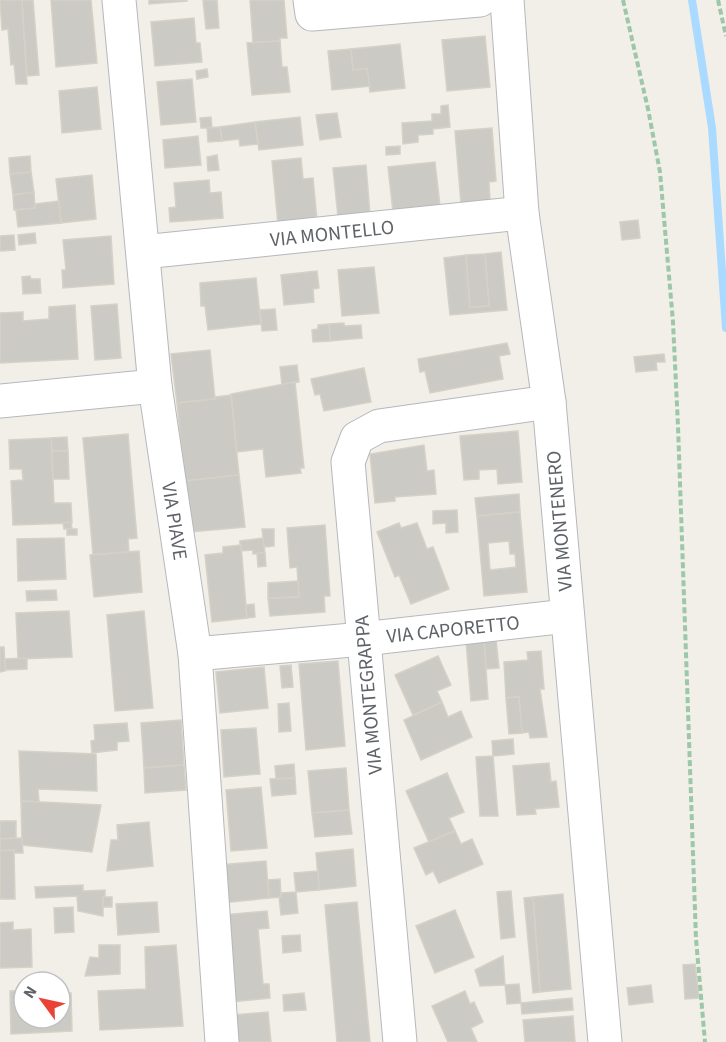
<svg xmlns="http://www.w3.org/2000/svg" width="726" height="1042" viewBox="0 0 726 1042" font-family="'Source Sans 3',sans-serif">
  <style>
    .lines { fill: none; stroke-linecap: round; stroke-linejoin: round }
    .stream { stroke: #aadaff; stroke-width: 8 }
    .building { fill: #cccac5; stroke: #d6d1c6; stroke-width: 1.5; fill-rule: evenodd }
    .minor-casing { stroke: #b5b8bc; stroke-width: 35 }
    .path { stroke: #9cc7a9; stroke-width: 4; stroke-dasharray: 6 3; stroke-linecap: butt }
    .minor { stroke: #fff; stroke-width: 33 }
    .labels { text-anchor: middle; stroke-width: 5; stroke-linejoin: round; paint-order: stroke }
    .street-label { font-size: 20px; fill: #5f6368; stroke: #fff }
  </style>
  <rect width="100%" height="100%" fill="#f1efe8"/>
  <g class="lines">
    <!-- stream -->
    <polyline class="stream" points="692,0 712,128 726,328"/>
  </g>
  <!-- building -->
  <g class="building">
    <polygon points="0,0 22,0 27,84 16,84 14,64 11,65 8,29 2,30"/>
    <polygon points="22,0 33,0 39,75 27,76"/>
    <polygon points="51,0 91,0 97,63 56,67"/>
    <polygon points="149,0 187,0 187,1 149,4"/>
    <polygon points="203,0 217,0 219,28 206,29"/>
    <polygon points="250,0 284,0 287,38 280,38 280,41 253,43"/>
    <polygon points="194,18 196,43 200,43 202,62 155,66 151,22"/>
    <polygon points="485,36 490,87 447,91 442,40"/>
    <polygon points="280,41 282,67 287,67 290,92 252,95 247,43"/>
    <polygon points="400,44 405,88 370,92 367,69 353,70 351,49"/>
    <polygon points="351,49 353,70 367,69 370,86 332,90 328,51"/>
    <polygon points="207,69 208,77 197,79 196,71"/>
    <polygon points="192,79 196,122 161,125 157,82"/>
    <polygon points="97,87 101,129 62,133 59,91"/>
    <polygon points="448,105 450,127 433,129 433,134 418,135 418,142 403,144 402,123 432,121 432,114 441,114 441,106"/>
    <polygon points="337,113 341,137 320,140 316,115"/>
    <polygon points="211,117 212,128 201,128 200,118"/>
    <polygon points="300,117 303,145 259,150 255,122"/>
    <polygon points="255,122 258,144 240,146 239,139 222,141 220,127"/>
    <polygon points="220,127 222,141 208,142 207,128"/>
    <polygon points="492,128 496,181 489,182 490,201 461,204 455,131"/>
    <polygon points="198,136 201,165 165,168 163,140"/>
    <polygon points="400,146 400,154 386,155 386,147"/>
    <polygon points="217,155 219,170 208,171 207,157"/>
    <polygon points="30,156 31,172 10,174 9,158"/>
    <polygon points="301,158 303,179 313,178 317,220 278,224 272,161"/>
    <polygon points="435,162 440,206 393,212 388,167"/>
    <polygon points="366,165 370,214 338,217 333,168"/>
    <polygon points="31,172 34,192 13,195 10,174"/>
    <polygon points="92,175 96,219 61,223 56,179"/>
    <polygon points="209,180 210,193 221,192 223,218 170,222 169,208 176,207 174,183"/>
    <polygon points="34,192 35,208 14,210 13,195"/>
    <polygon points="59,201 61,223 18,227 16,210 35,208 35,204"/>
    <polygon points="638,220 640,238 622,240 620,222"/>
    <polygon points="35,233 36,243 19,245 18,235"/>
    <polygon points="14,235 15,250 0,251 0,236"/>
    <polygon points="111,236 114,284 63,288 62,270 66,270 63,240"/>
    <polygon points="501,252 507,310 450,315 444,258 466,255 470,307 489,306 485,254"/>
    <polygon points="485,254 489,306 470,307 466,255"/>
    <polygon points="374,267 379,313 342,316 338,270"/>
    <polygon points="317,271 319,288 313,289 314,302 284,305 281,275"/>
    <polygon points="30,276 31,279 40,279 41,293 23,294 22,277"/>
    <polygon points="256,278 261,324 208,330 205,306 201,306 200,283"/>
    <polygon points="117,304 121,358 95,360 91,306"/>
    <polygon points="75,305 78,359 0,363 0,313 23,312 23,321 49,319 49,307"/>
    <polygon points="275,309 277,330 262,331 260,310"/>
    <polygon points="344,323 344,326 361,325 362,338 330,341 329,324"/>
    <polygon points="329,324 330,341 313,342 312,330 318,329 318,325"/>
    <polygon points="507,343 510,354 499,356 503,379 430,393 425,371 420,372 418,359"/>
    <polygon points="210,350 215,399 177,403 171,354"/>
    <polygon points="664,354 665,362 656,362 657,370 636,372 634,357"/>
    <polygon points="297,365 299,382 282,385 280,367"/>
    <polygon points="364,368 371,402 324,411 320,394 315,395 311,379"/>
    <polygon points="295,382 304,468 300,468 301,473 266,477 263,449 237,452 231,394"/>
    <polygon points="231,395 239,475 185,481 177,403 215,399 215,397"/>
    <polygon points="518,431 522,482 498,484 497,469 479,470 479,479 464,480 460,436"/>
    <polygon points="128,434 137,538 128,539 129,552 93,555 83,438"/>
    <polygon points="67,437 68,451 52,451 51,438"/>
    <polygon points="51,438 54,503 71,503 72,523 13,525 11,481 23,480 22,469 10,469 9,440"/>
    <polygon points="424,445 427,471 434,470 436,494 395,497 395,501 375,503 370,454"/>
    <polygon points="52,451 68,451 69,479 53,479"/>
    <polygon points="239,475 245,527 190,532 185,481"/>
    <polygon points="519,494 520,512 477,516 475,498"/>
    <polygon points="457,510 458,532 446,533 446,523 433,524 433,511"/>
    <path d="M520 512 527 592 484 596 477 516ZM509 541 510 554H515L516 567 490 570 488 543Z"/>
    <polygon points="71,522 72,529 64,529 63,523"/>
    <polygon points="399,523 401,528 417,523 427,549 433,547 449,589 411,604 399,575 395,577 377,532"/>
    <polygon points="325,525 330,596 324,596 325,612 270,616 268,598 299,597 297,567 290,568 287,528"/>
    <rect x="67" y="529" width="10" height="6"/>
    <polygon points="262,529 274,529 274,546 264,547"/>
    <polygon points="64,538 66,579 18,581 17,539"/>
    <polygon points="263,538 265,553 253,554 253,550 240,551 240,541"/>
    <polygon points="241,545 247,618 212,622 205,555 223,553 223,547"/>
    <polygon points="139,551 142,592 94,597 90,555"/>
    <polygon points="257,553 265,553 266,566 258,567"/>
    <polygon points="298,581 299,597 268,598 268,583"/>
    <polygon points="56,590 57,600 27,601 26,591"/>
    <polygon points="254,604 255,617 247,618 246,605"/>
    <polygon points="69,611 72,657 18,659 16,613"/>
    <polygon points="144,611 153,708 115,711 107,615"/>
    <polygon points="496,639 499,668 486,669 484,640"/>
    <polygon points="484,640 488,699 471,701 466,641"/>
    <polygon points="0,647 4,647 5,671 0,672"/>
    <polygon points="541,651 544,689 540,689 547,737 530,738 529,732 522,733 519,697 506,698 504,662 528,660 527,652"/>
    <polygon points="438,656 451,685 437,691 442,702 413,715 395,675"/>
    <polygon points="27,658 27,669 5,670 5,659"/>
    <polygon points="338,661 345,746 306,750 299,664"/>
    <polygon points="291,665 293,687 282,688 280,666"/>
    <polygon points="264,667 268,708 220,713 216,672"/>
    <polygon points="519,697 522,733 509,734 506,698"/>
    <polygon points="442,702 448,717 461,711 472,737 421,760 404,720"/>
    <polygon points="289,703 291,731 279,732 278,704"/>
    <polygon points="181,720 184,765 144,768 141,723"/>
    <polygon points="127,723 129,741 117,742 117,750 92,753 91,741 95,740 94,725"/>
    <polygon points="256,728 260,774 224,777 221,730"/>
    <polygon points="513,739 514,754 493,756 492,741"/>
    <polygon points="19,751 96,754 97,791 38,789 39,802 21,801"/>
    <polygon points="493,756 498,816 480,816 476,757"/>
    <polygon points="549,763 551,782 556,781 559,807 535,809 536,814 517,815 513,766"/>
    <polygon points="294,764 295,778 276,779 275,766"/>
    <polygon points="184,765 186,790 145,793 144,768"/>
    <polygon points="346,768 349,810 312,813 308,771"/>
    <polygon points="447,773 464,812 449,818 455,831 429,842 406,791"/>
    <polygon points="295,778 296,794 272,796 270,779"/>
    <polygon points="261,787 267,848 231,851 226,790"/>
    <polygon points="21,801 101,805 92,852 22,845"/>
    <polygon points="349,810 352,834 315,837 312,813"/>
    <polygon points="0,821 16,821 16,838 0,839"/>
    <polygon points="149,822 153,866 107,871 111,840 118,840 117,825"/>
    <polygon points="455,831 461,844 472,839 483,864 439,883 433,871 426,875 414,848"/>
    <polygon points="22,838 23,853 13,853 14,850 0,851 0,839"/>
    <polygon points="353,849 356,886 319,890 316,853"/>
    <polygon points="14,850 15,899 0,899 0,851"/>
    <polygon points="266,861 269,898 222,903 219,865"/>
    <polygon points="318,871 319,890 296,892 294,873"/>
    <polygon points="280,879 281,897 269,898 268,880"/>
    <polygon points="83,885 83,891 105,890 105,897 103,897 103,916 78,911 77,896 36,898 35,887"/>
    <polygon points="511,891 515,937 501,939 497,892"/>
    <polygon points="296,892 298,913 281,915 279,897 281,897 281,893"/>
    <polygon points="563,894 571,989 540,992 533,897"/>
    <rect x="103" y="897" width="9" height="10"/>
    <polygon points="533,897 540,992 533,993 524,898"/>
    <polygon points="157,902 159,932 118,935 116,904"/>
    <polygon points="357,902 370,1042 337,1042 325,905"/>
    <polygon points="73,907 74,932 55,933 54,908"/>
    <polygon points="455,910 474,957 435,973 416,926"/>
    <polygon points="267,911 269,928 258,929 263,984 269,984 270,998 231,1002 223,915"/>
    <polygon points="13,922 13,930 31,929 32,967 0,968 0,923"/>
    <polygon points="300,935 301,951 283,953 282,936"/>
    <polygon points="99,945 120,945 120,974 85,976 90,957 99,958"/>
    <polygon points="176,945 183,1026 100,1030 98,991 146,989 145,947"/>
    <polygon points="503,956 505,985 480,986 475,970"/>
    <polygon points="695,964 699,998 685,999 683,965"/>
    <polygon points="519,984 521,1003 507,1004 505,985"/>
    <polygon points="651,985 653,1002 629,1005 627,988"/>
    <polygon points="24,990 24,1018 60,1018 60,993 71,993 72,1031 11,1034 10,991"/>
    <polygon points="465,991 470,1004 474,1002 483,1022 471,1028 477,1042 448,1042 432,1006"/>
    <polygon points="304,993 306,1010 284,1011 283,995"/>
    <polygon points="572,998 573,1010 522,1014 521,1003"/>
    <polygon points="268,1012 271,1042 235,1042 233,1015"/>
    <polygon points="573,1016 575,1042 525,1042 523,1020"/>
  </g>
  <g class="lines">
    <defs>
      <g id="minor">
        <polyline points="119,0 155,386 195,654 222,1042"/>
        <polyline points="310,0 312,14 480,0"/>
        <polyline points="507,0 522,213 549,402 605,1042"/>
        <polyline points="143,252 522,213"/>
        <polyline points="0,401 155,386"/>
        <polyline points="195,654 363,639 567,616"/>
        <polyline points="400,1042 348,462 357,438 379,426 549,402"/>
      </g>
    </defs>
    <!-- minor casing -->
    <use href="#minor" class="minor-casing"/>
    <!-- path -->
    <g class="path">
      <polyline points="623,0 648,109 660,172 673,322 678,426 696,939 705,1042"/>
      <polyline points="718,0 726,36"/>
    </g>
    <!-- minor -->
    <use href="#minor" class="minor"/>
  </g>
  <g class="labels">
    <!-- street labels -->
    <g class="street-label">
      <text transform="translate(332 233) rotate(-6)" y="7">VIA MONTELLO</text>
      <text transform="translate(175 521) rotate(81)" y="7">VIA PIAVE</text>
      <text transform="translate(559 521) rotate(-95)" y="7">VIA MONTENERO</text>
      <text transform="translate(453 629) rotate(-6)" y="7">VIA CAPORETTO</text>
      <text transform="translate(368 695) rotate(-95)" y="7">VIA MONTEGRAPPA</text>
    </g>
  </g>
  <!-- north arrow -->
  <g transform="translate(42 1000) rotate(303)"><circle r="28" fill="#ffffff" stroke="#bfc1c3" stroke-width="1.5"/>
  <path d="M0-4.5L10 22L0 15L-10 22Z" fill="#ea4335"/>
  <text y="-9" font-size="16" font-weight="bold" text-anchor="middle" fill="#5f6368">N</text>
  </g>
</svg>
